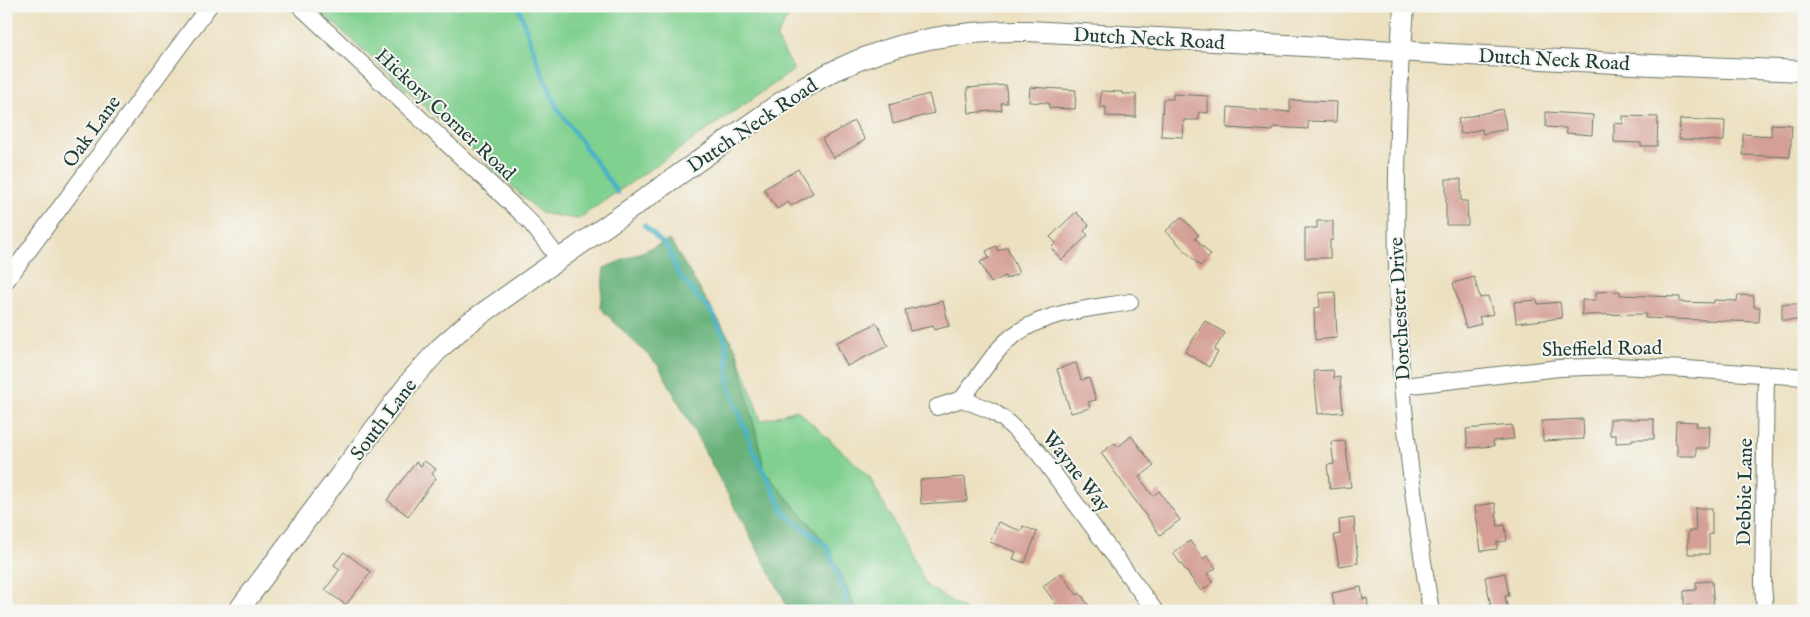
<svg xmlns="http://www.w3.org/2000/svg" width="1810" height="617" viewBox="0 0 1810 617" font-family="'IM FELL English',serif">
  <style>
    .green { fill: #80d08f; stroke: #508662 }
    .forest { fill: #68b27a; stroke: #447857 }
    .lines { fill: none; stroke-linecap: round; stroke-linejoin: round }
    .stream { stroke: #49b3c6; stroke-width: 4.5 }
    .building { fill: #d49f94 }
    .minor-casing { stroke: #677665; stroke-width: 18 }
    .tertiary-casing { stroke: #677665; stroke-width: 22 }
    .minor { stroke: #fff; stroke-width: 16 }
    .tertiary { stroke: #fff; stroke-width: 20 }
    .labels { text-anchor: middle; stroke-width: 4; stroke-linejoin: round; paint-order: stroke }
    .street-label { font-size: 20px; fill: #1f3d34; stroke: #f6f6f2 }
  </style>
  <rect width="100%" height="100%" fill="#f6f6f2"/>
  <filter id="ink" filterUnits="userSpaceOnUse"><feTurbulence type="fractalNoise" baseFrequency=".02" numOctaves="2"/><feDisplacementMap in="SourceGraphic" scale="10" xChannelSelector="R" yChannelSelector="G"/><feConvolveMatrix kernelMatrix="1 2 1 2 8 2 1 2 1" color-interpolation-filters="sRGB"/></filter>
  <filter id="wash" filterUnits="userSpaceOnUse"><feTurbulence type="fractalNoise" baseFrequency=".0096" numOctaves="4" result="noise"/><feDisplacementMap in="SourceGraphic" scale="20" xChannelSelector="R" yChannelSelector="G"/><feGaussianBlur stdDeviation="1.12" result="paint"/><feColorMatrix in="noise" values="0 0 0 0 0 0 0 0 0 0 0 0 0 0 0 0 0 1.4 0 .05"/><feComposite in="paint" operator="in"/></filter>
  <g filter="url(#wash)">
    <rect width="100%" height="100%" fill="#ece0c0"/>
    <!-- green -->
    <g class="green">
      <polygon points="315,6 795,6 776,37 794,70 578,219 541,213"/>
      <polygon points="736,349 761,421 797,410 869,476 927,586 967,611 856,611 829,547 765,472"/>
    </g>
    <!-- forest -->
    <polygon class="forest" points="670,240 736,349 765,472 829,547 856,611 787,611 783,597 659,366 600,308 604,268"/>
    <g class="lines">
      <!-- stream -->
      <g class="stream">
        <polyline points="518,6 538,63 557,108 618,193"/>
        <polyline points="644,225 669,249 677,273 712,313 726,341 729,387 753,450 785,514 827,546 851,611"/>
      </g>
    </g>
    <g id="blocks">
      <!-- building -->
      <g class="building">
        <polygon points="1006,85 1007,103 1001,103 1002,110 969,113 967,88"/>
        <polygon points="1030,87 1076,90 1075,109 1049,108 1049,103 1029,102"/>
        <polygon points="1101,91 1122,92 1122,94 1136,94 1136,117 1106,116 1106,107 1100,107"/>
        <polygon points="929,94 934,113 893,124 889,105"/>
        <polygon points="1173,94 1208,96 1208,113 1199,112 1199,120 1184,120 1183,137 1161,136 1163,99 1173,99"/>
        <polygon points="1290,100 1337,102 1336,122 1308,121 1308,129 1273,127 1273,131 1227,128 1228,107 1290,112"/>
        <polygon points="1502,109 1507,129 1483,134 1482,129 1461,134 1458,119"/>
        <polygon points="1546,112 1593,115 1592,135 1566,133 1566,128 1546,127"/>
        <polygon points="1623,116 1658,117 1657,146 1641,146 1641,143 1614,142 1614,123 1623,124"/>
        <polygon points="1680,119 1725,121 1724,141 1679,139"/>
        <polygon points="854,121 865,140 833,158 822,139"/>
        <polygon points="1771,124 1792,125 1790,157 1743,155 1743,134 1771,136"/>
        <polygon points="798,169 813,193 791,206 788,202 777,209 764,189"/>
        <polygon points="1446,179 1461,179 1461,201 1467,201 1468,225 1446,225"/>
        <polygon points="1076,212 1089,225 1084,231 1088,235 1062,260 1051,248 1056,243 1050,237"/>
        <polygon points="1181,217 1199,235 1195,238 1211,255 1200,266 1166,231"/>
        <polygon points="1317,221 1333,221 1333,240 1330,240 1330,258 1305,258 1305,228 1317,228"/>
        <polygon points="996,246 998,251 1007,247 1019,273 1006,279 1005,276 991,283 980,262 989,258 986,251"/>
        <polygon points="1474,277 1480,298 1488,296 1493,314 1479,317 1481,324 1466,328 1453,283"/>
        <polygon points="1620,291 1620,295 1680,297 1680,302 1714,303 1714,300 1737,301 1738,295 1754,296 1754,307 1760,307 1759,322 1645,318 1646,314 1582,315 1582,300 1596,300 1596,292"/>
        <polygon points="1335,292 1337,338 1315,340 1314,308 1320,307 1319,293"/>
        <polygon points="1537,300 1538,304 1560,302 1562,318 1516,323 1514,302"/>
        <polygon points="943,301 949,326 934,330 933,326 910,331 905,310"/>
        <rect x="1782" y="304" width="22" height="16"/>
        <polygon points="1205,321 1225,333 1214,350 1218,352 1209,367 1185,352"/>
        <polygon points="877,323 888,346 847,366 836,343"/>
        <polygon points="1076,363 1081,380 1089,378 1096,400 1088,402 1090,408 1071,413 1057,369"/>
        <polygon points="1333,370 1334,378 1340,377 1343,412 1318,414 1314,371"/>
        <polygon points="1583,419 1584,439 1543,441 1542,421"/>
        <polygon points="1610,419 1654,419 1654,439 1632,439 1632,442 1616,443 1616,435 1610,435"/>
        <polygon points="1676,421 1697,422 1696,426 1710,426 1709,448 1696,448 1696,456 1677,456 1677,444 1675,444"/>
        <polygon points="1512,425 1514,439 1493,441 1494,446 1468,448 1466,429"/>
        <polygon points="1131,436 1154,466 1139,477 1153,496 1159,491 1180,520 1160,535 1101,453 1115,443 1118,447"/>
        <polygon points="1345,441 1351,487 1330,489 1327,465 1334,464 1331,442"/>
        <polygon points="424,461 436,469 432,474 436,478 408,516 387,500 416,462 421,466"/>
        <polygon points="965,477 967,501 921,504 920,480"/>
        <polygon points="1495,503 1498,526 1505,525 1507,541 1497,542 1497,549 1481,551 1475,506"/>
        <polygon points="1695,508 1712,508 1712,534 1709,534 1709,554 1688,554 1688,531 1696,531"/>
        <polygon points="1354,518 1358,563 1339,566 1334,535 1340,534 1339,520"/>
        <polygon points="998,522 1021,531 1023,526 1037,532 1025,563 1013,559 1016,552 990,542"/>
        <polygon points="1190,541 1203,559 1207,556 1216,568 1207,574 1213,582 1201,591 1173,553"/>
        <polygon points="344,552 371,572 346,605 325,590 340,569 334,565"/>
        <polygon points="1061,573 1077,595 1080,593 1089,606 1083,611 1061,611 1043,586"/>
        <polygon points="1505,573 1509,596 1505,596 1508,611 1492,611 1485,577"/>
        <polygon points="1712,581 1714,609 1711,609 1711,611 1691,611 1691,605 1684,606 1684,591 1696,590 1696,582"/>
        <polygon points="1361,587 1363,599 1367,598 1369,611 1348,611 1348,609 1335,611 1332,593"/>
      </g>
    </g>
  </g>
  <g filter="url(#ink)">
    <use href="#blocks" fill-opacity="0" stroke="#677665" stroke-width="1"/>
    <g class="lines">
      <defs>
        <g id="minor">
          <polyline points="300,6 520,212 531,223 559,259"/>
          <path d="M1401 51C1397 137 1395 223 1398 309 1401 410 1414 511 1431 611"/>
          <polyline points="6,281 209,6"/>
          <polyline points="1403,386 1559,368 1616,366 1686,369 1804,377"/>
          <path d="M962 399C974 383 986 365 999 349 1031 312 1084 310 1130 302"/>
          <polyline points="937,407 962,399 992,411 1005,420 1037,451 1155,611"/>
          <polyline points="1765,611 1763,584 1766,375"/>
        </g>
        <g id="tertiary">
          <polyline points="1401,51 1404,6"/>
          <path d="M238 611 412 379 440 348 466 325 783 101C800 90 817 79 836 70 899 40 958 30 1028 31L1653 65 1804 71"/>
        </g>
      </defs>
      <!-- minor casing -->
      <use href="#minor" class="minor-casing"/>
      <!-- tertiary casing -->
      <use href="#tertiary" class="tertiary-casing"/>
      <!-- minor -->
      <use href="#minor" class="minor"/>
      <!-- tertiary -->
      <use href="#tertiary" class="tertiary"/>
    </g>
  </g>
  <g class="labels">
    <!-- street labels -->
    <g class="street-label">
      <text transform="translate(1149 38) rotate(3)" y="7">Dutch Neck Road</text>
      <text transform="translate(1554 59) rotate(3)" y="7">Dutch Neck Road</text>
      <text transform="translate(446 114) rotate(43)" y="7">Hickory Corner Road</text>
      <text transform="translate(752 125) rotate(-34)" y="7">Dutch Neck Road</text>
      <text transform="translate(91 131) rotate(-54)" y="7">Oak Lane</text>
      <text transform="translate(1399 309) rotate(-93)" y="7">Dorchester Drive</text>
      <text transform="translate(1602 348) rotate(-1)" y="7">Sheffield Road</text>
      <text transform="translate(383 419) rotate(-53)" y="7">South Lane</text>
      <text transform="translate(1077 471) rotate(52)" y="7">Wayne Way</text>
      <text transform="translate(1744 492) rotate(-89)" y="7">Debbie Lane</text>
    </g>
  </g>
  <!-- margin -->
  <rect width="1810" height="617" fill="none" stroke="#f6f6f2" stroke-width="25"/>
</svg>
